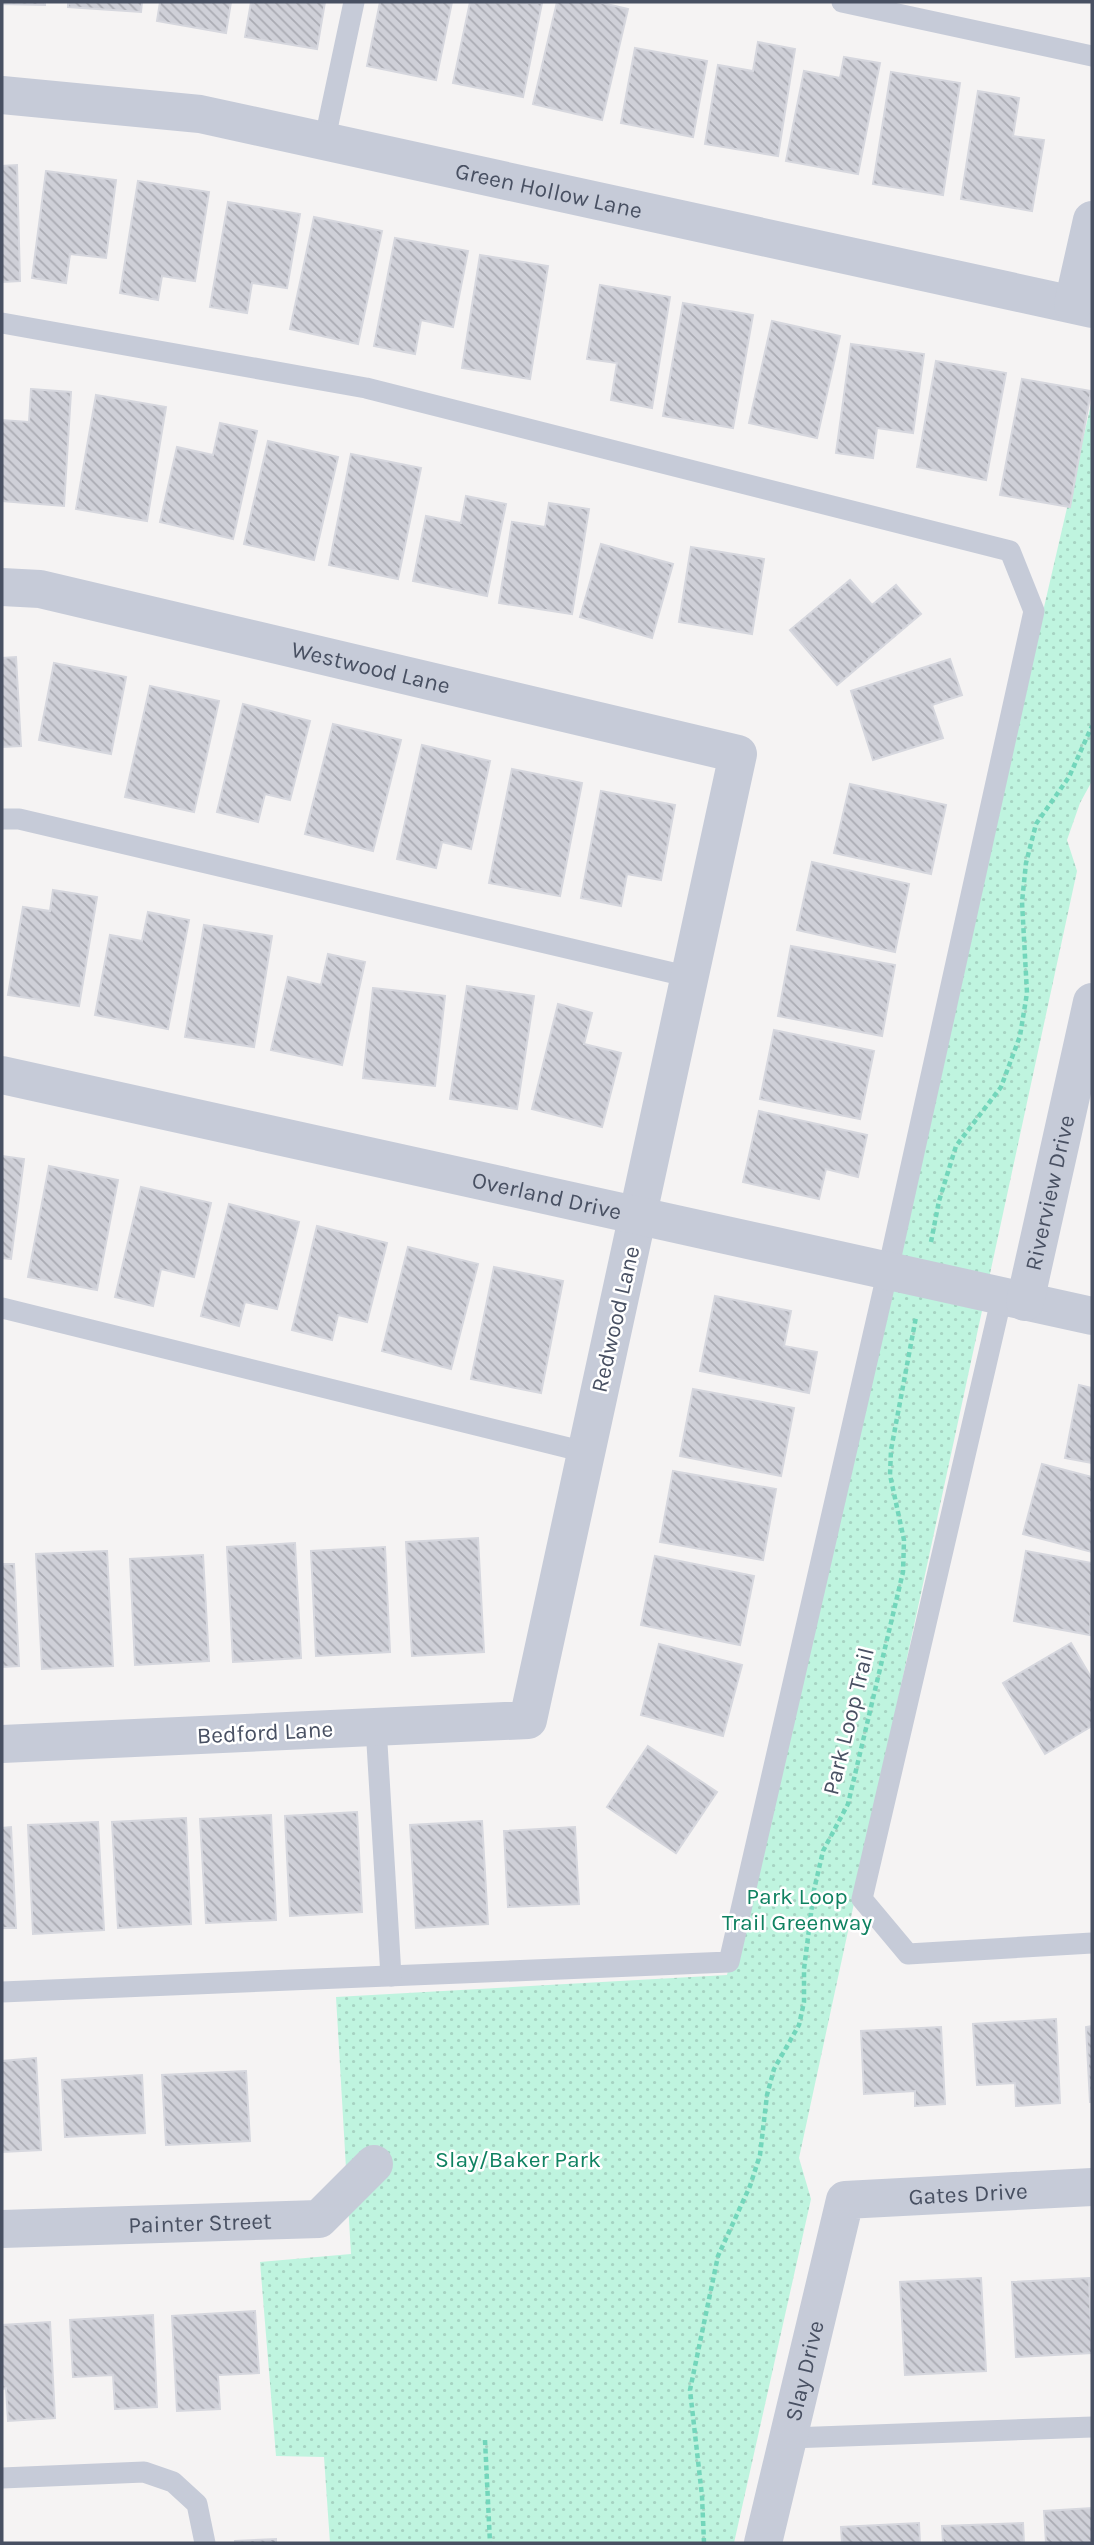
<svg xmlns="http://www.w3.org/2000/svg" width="1094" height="2545" viewBox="0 0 1094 2545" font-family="Karla,sans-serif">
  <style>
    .park { fill: url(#park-dots) }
    .building { fill: url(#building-back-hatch); stroke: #d6d7de; stroke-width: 2 }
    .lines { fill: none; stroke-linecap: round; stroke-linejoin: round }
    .path { stroke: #73d6bb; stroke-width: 4.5; stroke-dasharray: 5 3.5; stroke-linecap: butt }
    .service { stroke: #c6cbd8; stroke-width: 21 }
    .minor { stroke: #c6cbd8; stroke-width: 38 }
    .labels { text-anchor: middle; stroke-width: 5; stroke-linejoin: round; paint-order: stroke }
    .street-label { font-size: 23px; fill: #485062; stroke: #fff }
    .park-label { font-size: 23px; fill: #0f8261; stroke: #fff }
  </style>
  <defs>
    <pattern id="park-dots" width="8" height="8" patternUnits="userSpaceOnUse" patternTransform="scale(1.75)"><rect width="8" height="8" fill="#bff4df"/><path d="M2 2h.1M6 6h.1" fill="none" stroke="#a6d3c2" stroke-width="1.8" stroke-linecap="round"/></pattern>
    <pattern id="building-back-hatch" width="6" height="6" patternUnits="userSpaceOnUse" patternTransform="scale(1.75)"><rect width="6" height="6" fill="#cfd0d8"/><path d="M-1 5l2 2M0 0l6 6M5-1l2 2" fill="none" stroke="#aaabb3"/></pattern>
  </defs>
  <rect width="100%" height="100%" fill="#f5f3f3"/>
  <!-- park -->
  <polygon class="park" points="1092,400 1092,781 1080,803 1067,840 1077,871 799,2158 811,2199 734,2543 330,2543 324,2457 276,2456 260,2262 351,2254 336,1997 727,1975"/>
  <!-- building -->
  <g class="building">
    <polygon points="2,2 45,2 45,5 2,4"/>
    <polygon points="68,2 142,2 141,12 68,7"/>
    <polygon points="160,2 231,2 226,33 157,21"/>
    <polygon points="251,2 325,2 317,49 245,37"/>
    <polygon points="380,2 452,2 436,80 367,66"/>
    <polygon points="470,2 542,3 523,97 453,83"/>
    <polygon points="557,2 598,2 628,9 602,120 533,104"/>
    <polygon points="758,42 795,49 778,156 705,144 718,65 753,71"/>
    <polygon points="635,48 707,61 693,137 621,123"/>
    <polygon points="844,57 880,63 858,174 786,161 804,71 840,78"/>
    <polygon points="891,72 960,83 943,195 873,184"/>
    <polygon points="978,91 1019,98 1013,136 1044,140 1032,211 961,199"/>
    <polygon points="17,165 20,281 2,282 2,166"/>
    <polygon points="46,171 116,180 106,258 70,254 66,283 32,278"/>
    <polygon points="138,181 209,192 195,281 162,276 158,300 120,293"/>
    <polygon points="228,202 300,214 287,288 252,283 247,313 210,307"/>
    <polygon points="314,217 382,231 358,344 290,329"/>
    <polygon points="395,238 468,251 453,327 421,320 415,354 374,346"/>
    <polygon points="480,255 548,266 530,379 462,368"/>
    <polygon points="600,285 670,297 652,408 611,400 617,363 587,359"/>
    <polygon points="683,303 753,315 733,428 663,416"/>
    <polygon points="772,321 840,336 817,438 749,423"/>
    <polygon points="851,344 924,354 913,433 877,428 873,458 836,453"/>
    <polygon points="936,361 1006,373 986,480 917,467"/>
    <polygon points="1022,379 1091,391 1070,507 1000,495"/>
    <polygon points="31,389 71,392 64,506 2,501 2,420 29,422"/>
    <polygon points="96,395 166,407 147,521 76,509"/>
    <polygon points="220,423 257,431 233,539 160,522 177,447 213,455"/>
    <polygon points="268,441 338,457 314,560 244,544"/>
    <polygon points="351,454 421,468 398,579 329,565"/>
    <polygon points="466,496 506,504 487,596 413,581 426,516 461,523"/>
    <polygon points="549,503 589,509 572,614 499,603 512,522 545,527"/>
    <polygon points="601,544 673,564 652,638 580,617"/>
    <polygon points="691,547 764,559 752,634 679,622"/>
    <polygon points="850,580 872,605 896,585 921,614 837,685 790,630"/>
    <polygon points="16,657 21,746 2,747 2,658"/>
    <polygon points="950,659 962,695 932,705 943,738 873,760 851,691"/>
    <polygon points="54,663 126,677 111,754 39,740"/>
    <polygon points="150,686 219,701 194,812 125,797"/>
    <polygon points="243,704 310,721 290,800 265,794 258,822 217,812"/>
    <polygon points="333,724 401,740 373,851 305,834"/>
    <polygon points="422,745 490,761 471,849 442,842 436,868 397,859"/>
    <polygon points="512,769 582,783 560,896 489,883"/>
    <polygon points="850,784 946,805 931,874 834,853"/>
    <polygon points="601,791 675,805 661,880 627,874 621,906 581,898"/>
    <polygon points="812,862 909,884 895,952 797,930"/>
    <polygon points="53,890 97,897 79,1006 8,995 23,907 50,911"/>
    <polygon points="148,912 189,920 168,1029 95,1015 110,935 142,941"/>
    <polygon points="204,925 272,936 254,1047 185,1037"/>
    <polygon points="791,946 895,965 882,1036 778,1016"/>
    <polygon points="328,954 365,962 342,1065 271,1050 288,977 321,985"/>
    <polygon points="467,986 534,996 517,1109 450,1099"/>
    <polygon points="373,988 445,996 435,1086 363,1078"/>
    <polygon points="558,1004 592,1013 584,1044 621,1053 602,1127 532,1109"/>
    <polygon points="774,1030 874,1051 860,1119 760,1099"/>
    <polygon points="759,1111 867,1135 858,1177 826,1169 819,1199 743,1182"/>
    <polygon points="2,1156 24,1159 11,1259 2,1258"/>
    <polygon points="49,1166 118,1180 97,1290 28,1277"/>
    <polygon points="141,1187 211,1203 194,1277 161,1269 153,1306 115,1297"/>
    <polygon points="229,1204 299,1222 277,1309 245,1302 239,1326 201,1316"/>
    <polygon points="317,1226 387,1243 367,1322 338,1315 332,1340 292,1330"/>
    <polygon points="408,1247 478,1264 451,1369 382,1351"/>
    <polygon points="494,1267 563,1281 541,1393 471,1379"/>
    <polygon points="715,1296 791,1311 784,1346 817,1352 809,1393 700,1371"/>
    <polygon points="1079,1385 1092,1388 1092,1463 1065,1458"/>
    <polygon points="693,1389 794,1408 781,1476 680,1456"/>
    <polygon points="1042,1464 1092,1477 1092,1552 1023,1534"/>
    <polygon points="673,1471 776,1489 763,1560 660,1542"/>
    <polygon points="478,1538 484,1652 412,1656 406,1542"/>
    <polygon points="295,1543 301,1658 233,1662 227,1547"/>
    <polygon points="385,1547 390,1652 316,1656 311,1551"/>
    <polygon points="107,1551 113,1666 42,1669 36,1554"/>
    <polygon points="1026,1551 1092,1563 1090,1635 1014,1621"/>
    <polygon points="203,1555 209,1661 135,1665 130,1559"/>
    <polygon points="655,1556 754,1576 740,1645 641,1625"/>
    <polygon points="2,1564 14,1564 19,1666 2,1667"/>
    <polygon points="1071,1643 1092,1679 1092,1726 1045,1754 1003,1683"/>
    <polygon points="659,1644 742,1665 723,1736 641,1715"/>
    <polygon points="648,1746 717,1792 676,1853 607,1807"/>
    <polygon points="357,1812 362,1912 290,1916 285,1816"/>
    <polygon points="271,1815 276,1920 206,1923 200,1819"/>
    <polygon points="186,1818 191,1924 118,1928 112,1822"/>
    <polygon points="482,1821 488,1924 416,1928 410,1825"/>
    <polygon points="98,1822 104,1930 33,1934 28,1825"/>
    <polygon points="11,1827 16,1928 2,1928 2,1828"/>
    <polygon points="575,1827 579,1904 508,1907 504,1831"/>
    <polygon points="1056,2019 1060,2103 1016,2106 1015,2083 977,2085 973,2024"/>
    <polygon points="1092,2026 1092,2102 1090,2102 1086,2027"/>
    <polygon points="941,2027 945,2104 915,2106 915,2091 864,2094 861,2031"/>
    <polygon points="36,2058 41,2150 2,2152 2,2061"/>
    <polygon points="246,2071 250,2141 166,2145 162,2075"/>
    <polygon points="142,2075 145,2133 65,2137 62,2080"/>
    <polygon points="981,2278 986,2371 905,2375 900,2282"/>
    <polygon points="1089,2278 1092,2353 1016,2357 1012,2282"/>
    <polygon points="255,2311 259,2373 218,2375 220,2409 177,2411 172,2316"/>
    <polygon points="153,2315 157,2407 115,2409 113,2375 73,2377 70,2320"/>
    <polygon points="50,2322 55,2418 8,2421 6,2388 2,2389 2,2325"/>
    <polygon points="1092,2508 1092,2543 1046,2543 1044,2511"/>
    <polygon points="919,2523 920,2543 842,2543 841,2527"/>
    <polygon points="1023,2523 1024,2543 943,2543 942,2526"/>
    <polygon points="276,2539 276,2543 235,2543 235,2541"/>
  </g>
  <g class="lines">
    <!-- path -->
    <g class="path">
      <polyline points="931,1242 939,1201 956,1146 1001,1087 1020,1036 1027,993 1022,902 1026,863 1036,824 1069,777 1092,726"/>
      <polyline points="485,2440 490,2543"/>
      <polyline points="704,2543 702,2496 690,2390 718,2256 750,2186 760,2155 767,2095 774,2069 799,2025 804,2002 804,1969 814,1890 823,1851 848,1804 903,1572 904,1540 890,1475 891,1450 916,1317"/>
    </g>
    <!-- service -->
    <g class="service">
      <polyline points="842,2 1092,56"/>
      <polyline points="324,143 354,2"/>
      <polyline points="2,323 366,388 1010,551 1034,611 888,1270 729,1962 2,1992"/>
      <polyline points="2,819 19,819 690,977"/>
      <polyline points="1002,1296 862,1899 908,1954 1092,1943"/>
      <polyline points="2,1308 585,1452"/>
      <polyline points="376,1727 391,1976"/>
      <polyline points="790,2438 1092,2427"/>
      <polyline points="2,2478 144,2472 173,2482 197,2504 205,2543"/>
    </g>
    <!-- minor -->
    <g class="minor">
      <path id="s1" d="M2 95 200 114 1092 309"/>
      <polyline points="1073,304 1092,220"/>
      <path id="s2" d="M2 587 40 589 738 754 528 1720 2 1744"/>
      <path id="s3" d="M2 1075 1092 1316"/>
      <path id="s4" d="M1025 1302 1092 1002"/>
      <path id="s5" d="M2 2229 319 2219 374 2164"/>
      <path id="s6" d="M763 2543 845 2200 1092 2187"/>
    </g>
  </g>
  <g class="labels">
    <!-- street labels -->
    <g class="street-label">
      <text dy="8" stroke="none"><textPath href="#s1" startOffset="556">Green Hollow Lane</textPath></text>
      <text dy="8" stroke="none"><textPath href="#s2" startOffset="378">Westwood Lane</textPath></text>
      <text dy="8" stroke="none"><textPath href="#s4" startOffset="112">Riverview Drive</textPath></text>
      <text dy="8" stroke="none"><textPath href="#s3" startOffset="558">Overland Drive</textPath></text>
      <text transform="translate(615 1319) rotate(-77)" y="8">Redwood Lane</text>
      <text transform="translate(848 1721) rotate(-76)" y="8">Park Loop Trail</text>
      <text transform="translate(265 1732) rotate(-3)" y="8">Bedford Lane</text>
      <text dy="8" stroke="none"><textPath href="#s6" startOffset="476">Gates Drive</textPath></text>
      <text dy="8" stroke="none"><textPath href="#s5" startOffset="198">Painter Street</textPath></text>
      <text dy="8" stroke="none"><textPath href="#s6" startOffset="177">Slay Drive</textPath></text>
    </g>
    <!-- park labels -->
    <g class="park-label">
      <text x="797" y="1904">Park Loop<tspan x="797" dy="26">Trail Greenway</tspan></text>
      <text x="518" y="2167">Slay/Baker Park</text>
    </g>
  </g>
  <!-- border -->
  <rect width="1094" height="2545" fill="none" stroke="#485062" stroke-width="7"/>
</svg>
